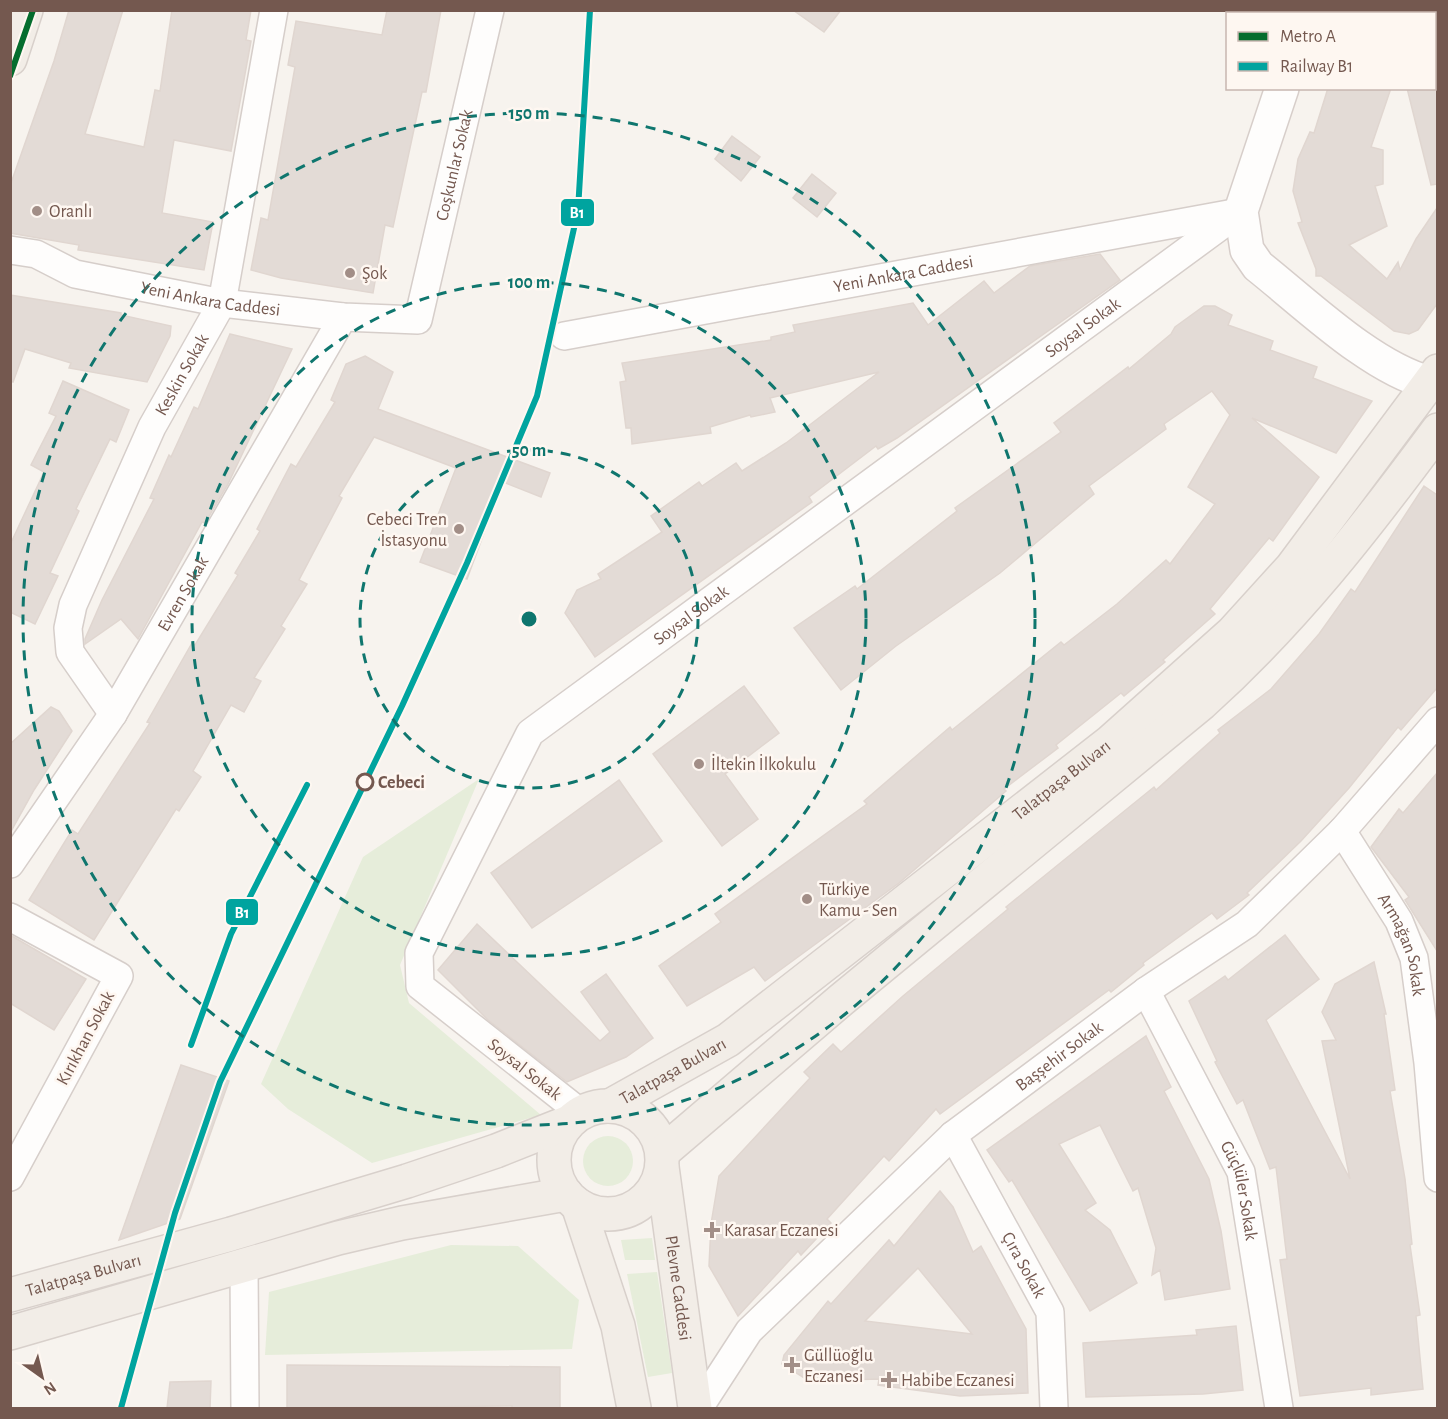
<svg xmlns="http://www.w3.org/2000/svg" width="1448" height="1419" viewBox="0 0 1448 1419" font-family="'Alegreya Sans',sans-serif">
  <style>
    .green { fill: #e6edda }
    .building { fill: #e3dbd6; stroke: #e0d6d0; stroke-width: 1.5; fill-rule: evenodd }
    .lines { fill: none; stroke-linecap: round; stroke-linejoin: round }
    .street-casing { stroke: #d6ceca; stroke-width: 30 }
    .secondary-casing { stroke: #d7ceca; stroke-width: 36 }
    .primary-casing { stroke: #d8d0cb; stroke-width: 36 }
    .street { stroke: #fefdfc; stroke-width: 27 }
    .secondary { stroke: #fefdfc; stroke-width: 33 }
    .primary { stroke: #f2ede7; stroke-width: 33 }
    .rail-1-casing { stroke: #fef7f1; stroke-width: 10 }
    .rail-1 { stroke: #00a49f; stroke-width: 6 }
    .metro-1-casing { stroke: #fef7f1; stroke-width: 10 }
    .metro-1 { stroke: #056d2e; stroke-width: 6 }
    .ring { fill: none; stroke: #0f766e; stroke-width: 3; stroke-dasharray: 10 8 }
    .poi-dot { fill: #a28e87; stroke: #fef7f1; stroke-width: 2 }
    .stop-dot { fill: #fef7f1; stroke: #74584f; stroke-width: 3 }
    .labels { text-anchor: middle; stroke-width: 5; stroke-linejoin: round; paint-order: stroke }
    .street-label { font-size: 18px; fill: #74584f; stroke: #fef7f1 }
    .poi-label { font-size: 18px; fill: #74584f; stroke: #fef7f1; text-anchor: start }
    .stop-label { font-size: 18px; font-weight: bold; fill: #74584f; stroke: #fef7f1; text-anchor: start }
    .centre { fill: #0f766e; stroke: #fef7f1; stroke-width: 3 }
    .ring-label { font-size: 18px; text-anchor: middle; font-weight: bold; fill: #0f766e; stroke: #fef7f1; stroke-width: 5; stroke-linejoin: round; paint-order: stroke }
    .line-badge { stroke: #fef7f1; stroke-width: 2 }
    .badge-label { font-size: 16px; text-anchor: middle; font-weight: bold; fill: #fff }
  </style>
  <rect width="100%" height="100%" fill="#f7f3ee"/>
  <!-- green -->
  <g class="green">
    <polygon points="479,779 400,965 409,1003 541,1115 372,1163 288,1109 261,1084 363,857"/>
    <circle cx="608" cy="1161" r="25"/>
    <polygon points="652,1238 655,1260 625,1260 621,1240"/>
    <polygon points="451,1245 518,1246 579,1300 572,1349 265,1355 269,1292"/>
    <polygon points="657,1272 672,1373 648,1377 627,1274"/>
  </g>
  <!-- building -->
  <g class="building">
    <polygon points="69,10 123,10 85,134 144,147 155,90 160,91 172,10 251,10 246,40 251,41 231,151 174,140 162,213 213,222 204,270 78,250 79,245 10,233 10,186 54,61"/>
    <polygon points="387,10 441,10 426,92 422,92 393,227 385,225 373,293 281,278 251,270 261,218 268,220 295,67 288,65 296,21 382,35"/>
    <polygon points="793,10 841,10 824,32"/>
    <polygon points="1328,88 1391,88 1371,147 1383,150 1383,184 1375,186 1387,226 1349,245 1387,279 1398,262 1400,270 1416,239 1437,208 1437,304 1418,330 1409,334 1394,331 1321,276 1316,276 1316,269 1298,223 1302,222 1293,191 1298,159 1310,132 1314,133"/>
    <polygon points="1407,88 1437,88 1437,184 1431,185"/>
    <polygon points="732,136 760,157 741,181 715,159"/>
    <polygon points="812,174 836,193 817,217 793,198"/>
    <polygon points="1100,254 1120,280 897,438 878,449 876,446 809,497 812,502 595,657 565,613 577,590 601,579 598,574 662,532 651,516 699,482 702,486 736,463 742,471 786,443 879,372 770,398 775,412 751,417 750,415 710,427 711,433 632,444 631,428 626,428 620,382 626,381 622,363 771,340 771,337 795,332 793,325 913,303 928,325 984,281 994,293 1030,266"/>
    <polygon points="10,295 121,313 121,315 171,326 170,336 147,382 69,368 71,363 25,349 13,382 10,381"/>
    <polygon points="1204,306 1215,306 1232,315 1228,325 1273,341 1270,350 1317,367 1313,378 1372,401 1336,453 1252,418 1319,477 1273,541 1269,538 1210,609 1215,614 1163,660 1165,662 1124,696 1121,693 1056,745 1058,748 1004,789 1006,791 899,883 765,981 754,967 687,1006 659,966 721,922 715,914 867,804 864,801 950,727 952,730 1061,642 1064,645 1117,604 1166,560 1170,564 1215,504 1188,487 1230,415 1212,391 1164,424 1166,429 1089,486 1094,494 1000,573 896,646 841,690 794,628 855,586 857,589 957,511 955,508 1061,432 1054,423 1128,367 1129,369 1171,334 1175,327"/>
    <polygon points="230,334 292,349 228,484 205,523 202,522 138,639 121,619 85,644 85,639 102,600 154,499 150,498 169,455 171,457 194,407 198,409"/>
    <polygon points="365,356 393,372 378,409 550,473 541,497 503,482 467,579 420,562 456,468 374,437 339,496 342,498 299,580 307,584 281,626 285,629 254,678 261,681 244,712 231,705 193,771 201,777 179,811 176,809 94,940 29,900 72,830 78,834 150,723 147,722 192,643 195,645 238,575 235,573 260,531 257,529 291,464 296,467 335,402 331,400 346,364"/>
    <polygon points="63,381 129,410 116,442 110,439 76,509 79,511 50,573 58,576 35,624 10,612 10,545 44,472 31,465 56,416 49,413"/>
    <polygon points="1424,486 1437,495 1437,688 1401,730 1398,727 1349,788 1301,841 1247,893 1249,895 1217,919 1212,913 1143,963 1144,965 1111,992 1109,990 940,1114 936,1109 889,1161 884,1156 827,1219 831,1223 801,1255 798,1251 738,1316 709,1266 711,1224 719,1176 810,1078 804,1072 833,1044 841,1052 903,996 1008,909 1006,907 1154,787 1156,790 1220,733 1218,730 1271,689 1319,634 1351,589 1355,592"/>
    <polygon points="744,686 779,733 725,774 758,819 722,846 653,754"/>
    <polygon points="51,707 59,711 72,731 34,790 10,833 10,744"/>
    <polygon points="1437,773 1437,951 1405,900 1409,897 1371,847 1399,809 1403,813"/>
    <polygon points="619,780 662,841 532,928 491,873"/>
    <polygon points="477,924 600,1041 610,1032 581,992 606,974 653,1038 626,1057 567,1082 488,1020 438,970"/>
    <polygon points="10,935 86,979 54,1030 10,1003"/>
    <polygon points="1285,935 1319,979 1266,1020 1350,1179 1322,1041 1336,1040 1322,1012 1335,984 1374,962 1386,1014 1384,1014 1395,1090 1390,1091 1405,1179 1412,1244 1410,1245 1420,1315 1416,1316 1423,1389 1371,1395 1371,1388 1300,1396 1280,1260 1287,1259 1276,1167 1270,1169 1243,1100 1237,1104 1215,1062 1217,1061 1189,1001 1225,976 1228,980"/>
    <polygon points="1146,1036 1171,1087 1164,1091 1209,1179 1221,1231 1230,1289 1165,1300 1160,1270 1152,1275 1156,1248 1138,1188 1133,1191 1100,1125 1059,1144 1096,1203 1085,1210 1110,1230 1137,1283 1090,1311 1012,1180 1009,1182 987,1150"/>
    <polygon points="181,1065 229,1081 180,1219 119,1240"/>
    <path d="M940 1191 953 1207 973 1252 981 1246 1026 1329 1028 1393 960 1396 878 1385 879 1379 809 1381 782 1364 784 1355 828 1301 831 1304 889 1240 894 1246ZM918 1268 972 1334 865 1321Z"/>
    <polygon points="1236,1326 1243,1390 1203,1394 1086,1397 1083,1343 1197,1335 1196,1330"/>
    <polygon points="287,1365 560,1367 560,1408 512,1408 512,1406 287,1408"/>
    <polygon points="211,1381 210,1408 167,1408 170,1382"/>
  </g>
  <g class="lines">
    <defs>
      <g id="street">
        <path id="s1" d="M10 250 36 254 75 274 222 303 343 317 418 320 490 10"/>
        <path id="s2" d="M564 336 1234 213"/>
        <path id="s3" d="M113 714 70 652 68 628 73 605 152 427 222 303 274 10"/>
        <path id="s4" d="M1342 831 1399 921 1414 958 1428 1063 1438 1178"/>
        <path id="s5" d="M10 864 113 714 343 317"/>
        <polyline points="10,917 119,976 10,1177"/>
        <path id="s6" d="M1146 991 1241 1172 1279 1408"/>
        <path id="s7" d="M581 1113 420 986 419 953 530 733 1241 211"/>
        <path id="s8" d="M953 1135 1050 1312 1054 1408"/>
        <polyline points="244,1267 245,1408"/>
        <path id="s9" d="M699 1408 749 1331 953 1135 1146 991 1247 924 1342 831 1438 721"/>
      </g>
      <g id="secondary">
        <polyline points="1303,14 1304,10"/>
        <path d="M1282 88 1241 211 1247 250 1258 266C1306 304 1370 367 1429 383"/>
      </g>
      <g id="primary">
        <polyline points="10,59 26,10"/>
        <path id="s10" d="M610 1106 728 1040 1110 742 1232 633 1292 567 1438 371"/>
        <circle cx="608" cy="1160" r="54"/>
        <path d="M663 1152 841 1000 1202 703C1294 620 1364 530 1438 430"/>
        <path id="s11" d="M662 1167 695 1408"/>
        <polyline points="578,1205 618,1326 634,1408"/>
        <path id="s12" d="M10 1295 231 1234 407 1181 496 1151 569 1122"/>
        <polyline points="10,1333 338,1238 402,1223 566,1194"/>
      </g>
    </defs>
    <!-- street casing -->
    <use href="#street" class="street-casing"/>
    <!-- secondary casing -->
    <use href="#secondary" class="secondary-casing"/>
    <!-- primary casing -->
    <use href="#primary" class="primary-casing"/>
    <!-- street -->
    <use href="#street" class="street"/>
    <!-- secondary -->
    <use href="#secondary" class="secondary"/>
    <!-- primary -->
    <use href="#primary" class="primary"/>
    <defs>
      <g id="rail-1">
        <polyline points="191,1045 231,934 307,785"/>
        <polyline points="121,1408 175,1213 220,1082 402,706 467,563 537,396 578,210 590,10"/>
      </g>
    </defs>
    <!-- rail-1 casing -->
    <use href="#rail-1" class="rail-1-casing"/>
    <!-- rail-1 -->
    <use href="#rail-1" class="rail-1"/>
    <defs>
      <polyline id="metro-1" points="10,76 33,10"/>
    </defs>
    <!-- metro-1 casing -->
    <use href="#metro-1" class="metro-1-casing"/>
    <!-- metro-1 -->
    <use href="#metro-1" class="metro-1"/>
  </g>
  <!-- distance rings -->
  <g class="ring">
    <circle cx="529" cy="619" r="169"/>
    <circle cx="529" cy="619" r="337"/>
    <circle cx="529" cy="619" r="506"/>
  </g>
  <!-- markers -->
  <g class="poi-dot">
    <circle cx="37" cy="211" r="6"/>
    <circle cx="350" cy="273" r="6"/>
    <circle cx="459" cy="529" r="6"/>
    <circle cx="699" cy="764" r="6"/>
    <circle cx="807" cy="899" r="6"/>
    <path d="M709 1221h6v6h6v6h-6v6h-6v-6h-6v-6h6z"/>
    <path d="M789 1356h6v6h6v6h-6v6h-6v-6h-6v-6h6z"/>
    <path d="M886 1371h6v6h6v6h-6v6h-6v-6h-6v-6h6z"/>
  </g>
  <circle class="stop-dot" cx="365" cy="782" r="8"/>
  <g class="labels">
    <!-- street labels -->
    <g class="street-label">
      <text dy="6" stroke="none"><textPath href="#s1" startOffset="576">Coşkunlar Sokak</textPath></text>
      <text dy="6" stroke="none"><textPath href="#s2" startOffset="345">Yeni Ankara Caddesi</textPath></text>
      <text dy="6" stroke="none"><textPath href="#s1" startOffset="208">Yeni Ankara Caddesi</textPath></text>
      <text dy="6" stroke="none"><textPath href="#s7" startOffset="1170">Soysal Sokak</textPath></text>
      <text dy="6" stroke="none"><textPath href="#s3" startOffset="378">Keskin Sokak</textPath></text>
      <text dy="6" stroke="none"><textPath href="#s5" startOffset="321">Evren Sokak</textPath></text>
      <text dy="6" stroke="none"><textPath href="#s7" startOffset="684">Soysal Sokak</textPath></text>
      <text dy="6" stroke="none"><textPath href="#s10" startOffset="558">Talatpaşa Bulvarı</textPath></text>
      <text dy="6" stroke="none"><textPath href="#s4" startOffset="130">Armağan Sokak</textPath></text>
      <text transform="translate(85 1038) rotate(-62)" y="6">Kırıkhan Sokak</text>
      <text dy="6" stroke="none"><textPath href="#s9" startOffset="507">Başşehir Sokak</textPath></text>
      <text transform="translate(525 1069) rotate(38)" y="6">Soysal Sokak</text>
      <text dy="6" stroke="none"><textPath href="#s10" startOffset="72">Talatpaşa Bulvarı</textPath></text>
      <text dy="6" stroke="none"><textPath href="#s6" startOffset="222">Güçlüler Sokak</textPath></text>
      <text dy="6" stroke="none"><textPath href="#s8" startOffset="148">Çıra Sokak</textPath></text>
      <text dy="6" stroke="none"><textPath href="#s12" startOffset="76">Talatpaşa Bulvarı</textPath></text>
      <text dy="6" stroke="none"><textPath href="#s11" startOffset="122">Plevne Caddesi</textPath></text>
    </g>
    <!-- poi labels -->
    <g class="poi-label">
      <text x="49" y="217">Oranlı</text>
      <text x="362" y="279">Şok</text>
      <text x="447" y="525" text-anchor="end">Cebeci Tren<tspan x="447" dy="21">İstasyonu</tspan></text>
      <text x="711" y="770">İltekin İlkokulu</text>
      <text x="819" y="895">Türkiye<tspan x="819" dy="21">Kamu - Sen</tspan></text>
      <text x="724" y="1236">Karasar Eczanesi</text>
      <text x="804" y="1361">Güllüoğlu<tspan x="804" dy="21">Eczanesi</tspan></text>
      <text x="901" y="1386">Habibe Eczanesi</text>
    </g>
    <!-- stop labels -->
    <g class="stop-label">
      <text x="378" y="788">Cebeci</text>
    </g>
  </g>
  <circle cx="529" cy="619" r="9" class="centre"/>
  <g class="ring-label">
    <text x="529" y="119">150 m</text>
    <text x="529" y="288">100 m</text>
    <text x="529" y="456">50 m</text>
  </g>
  <g class="line-badge">
    <rect x="560" y="198" width="35" height="29" rx="6" fill="#00a49f"/>
    <rect x="225" y="898" width="34" height="28" rx="6" fill="#00a49f"/>
  </g>
  <g class="badge-label">
    <text x="577" y="218">B1</text>
    <text x="242" y="918">B1</text>
  </g>
  <!-- border -->
  <rect width="1448" height="1419" fill="none" stroke="#74584f" stroke-width="24"/>
  <!-- legend -->
  <rect x="1226" y="12" width="210" height="78" fill="#fef7f1" stroke="#c7b7b0" stroke-width="1.5"/>
  <rect x="1238" y="32" width="30" height="9" fill="#056d2e" stroke="#c7b7b0" stroke-width="1.5"/>
  <text x="1280" y="42" font-size="18" fill="#74584f">Metro A</text>
  <rect x="1238" y="62" width="30" height="9" fill="#00a49f" stroke="#c7b7b0" stroke-width="1.5"/>
  <text x="1280" y="72" font-size="18" fill="#74584f">Railway B1</text>
  <!-- north arrow -->
  <g transform="translate(42 1377) rotate(146)" stroke="#fef7f1" stroke-width="4.5" paint-order="stroke">
  <path d="M0-4.5L10 22L0 15L-10 22Z" fill="#74584f"/>
  <text y="-9" font-size="16" font-weight="bold" text-anchor="middle" fill="#74584f">N</text>
  </g>
</svg>
